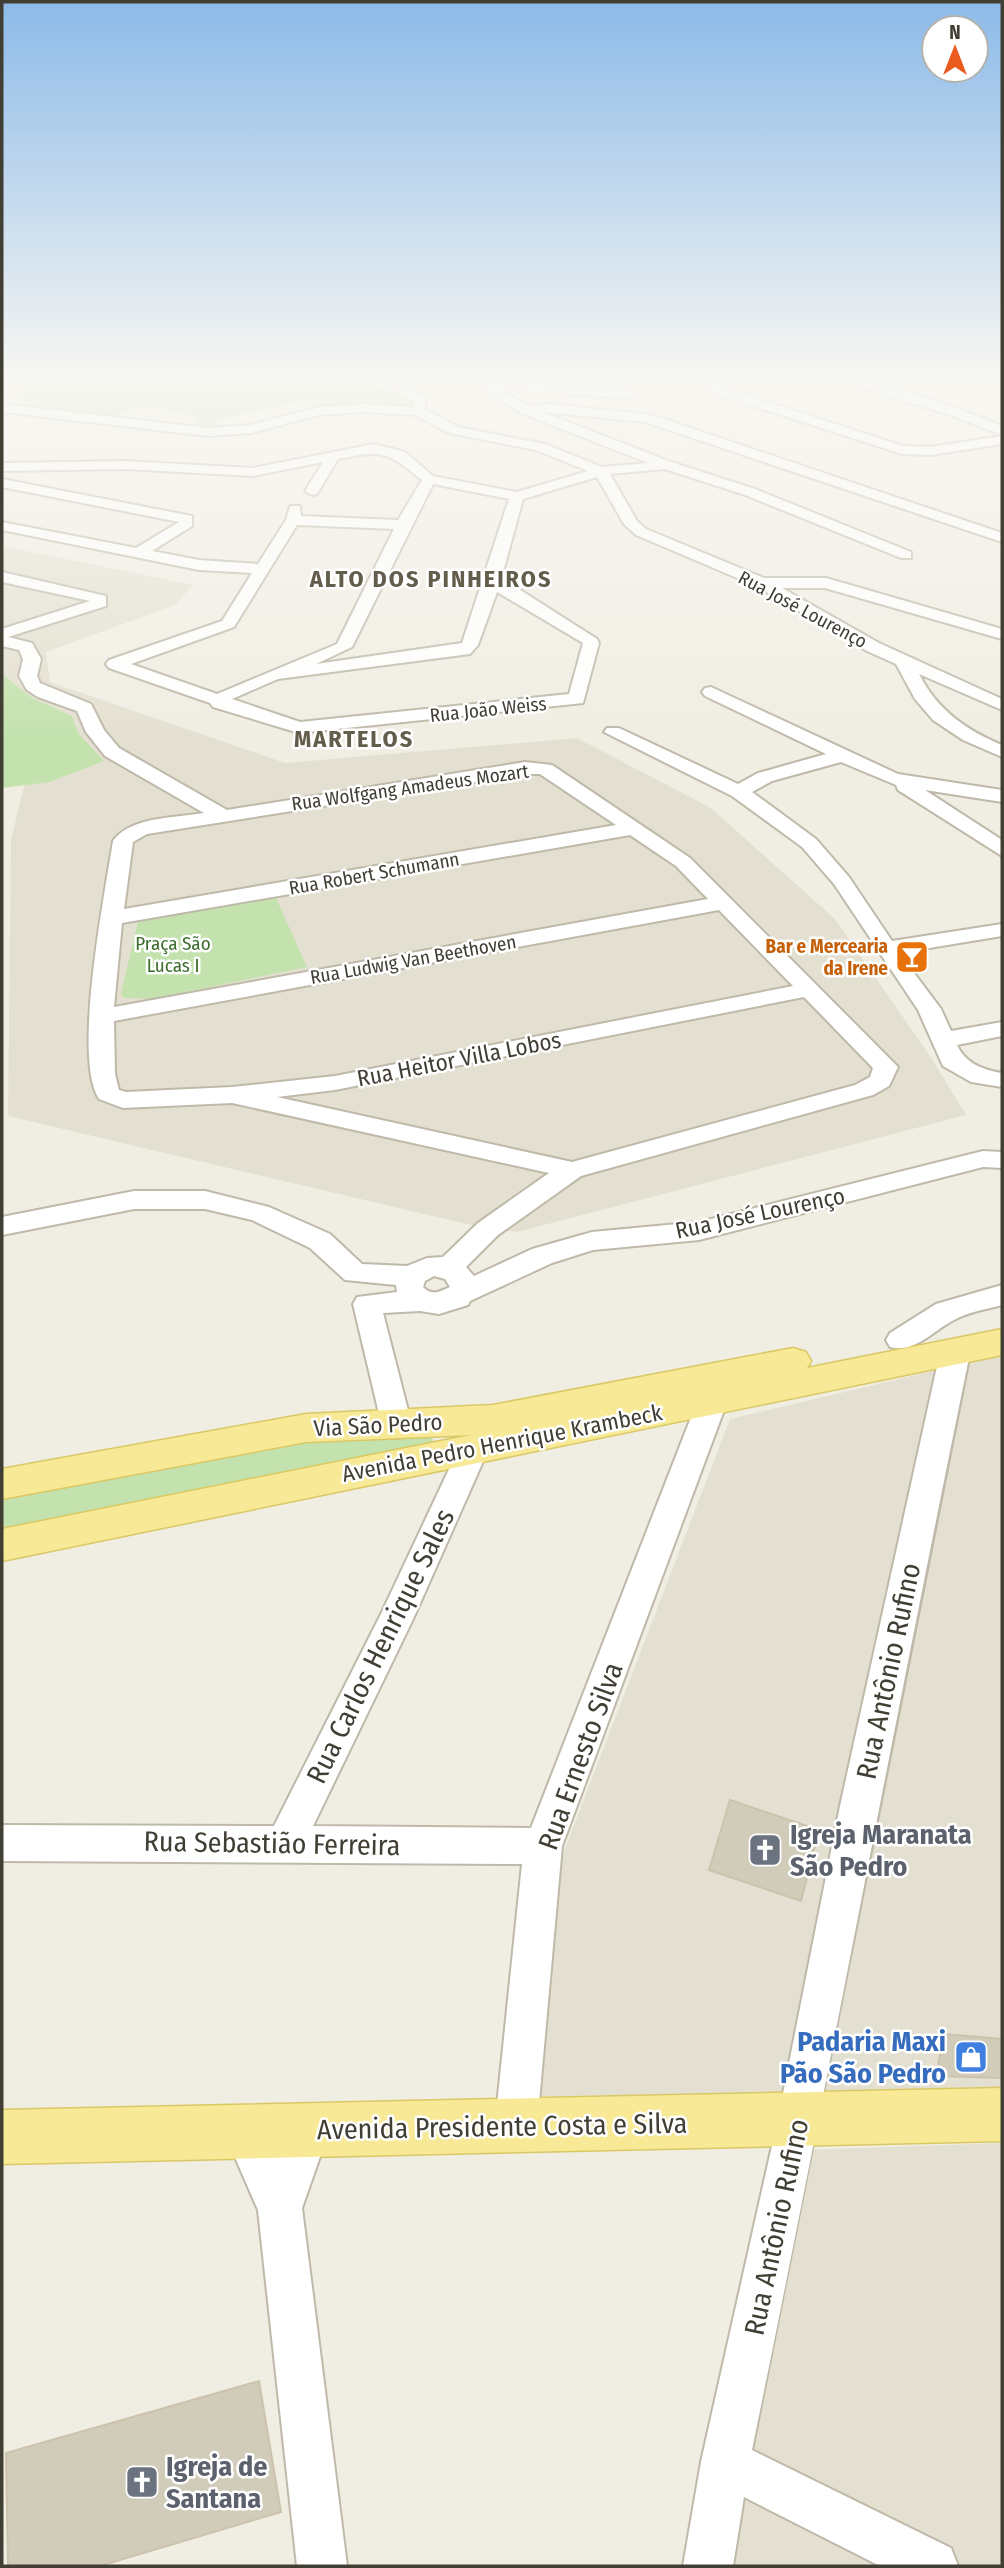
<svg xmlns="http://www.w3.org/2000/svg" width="1004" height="2568" viewBox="0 0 1004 2568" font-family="'Fira Sans Condensed',sans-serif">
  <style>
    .residential { fill: #e4e0d1 }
    .green { fill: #c3e2ad }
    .building { fill: #d1cbb9; stroke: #cbc3ad; stroke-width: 2 }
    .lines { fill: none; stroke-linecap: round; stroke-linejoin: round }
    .minor-casing { stroke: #beb9a9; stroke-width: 4 }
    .major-casing { stroke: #dac866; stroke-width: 3 }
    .minor { fill: #fff; fill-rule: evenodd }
    .major { fill: #f7e995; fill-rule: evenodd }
    .labels { text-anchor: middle; stroke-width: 5; stroke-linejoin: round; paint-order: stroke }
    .far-street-label { font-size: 19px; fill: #413e34; stroke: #fff }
    .far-park-label { font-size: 19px; fill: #3c6e2c; stroke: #fff }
    .far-food-label { font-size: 19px; font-weight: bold; fill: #c56008; stroke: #fff; text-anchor: end }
    .street-label { font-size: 23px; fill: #413e34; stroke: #fff }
    .far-district-label { font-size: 24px; font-weight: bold; letter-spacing: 2px; fill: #635d4c; stroke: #fff }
    .near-street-label { font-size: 28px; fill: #413e34; stroke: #fff }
    .near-worship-label { font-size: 28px; font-weight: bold; fill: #5b616d; stroke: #fff; text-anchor: start }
    .near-shop-label { font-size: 28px; font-weight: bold; fill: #366cbe; stroke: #fff; text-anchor: end }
  </style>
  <rect width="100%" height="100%" fill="#f0eee3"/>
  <!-- residential -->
  <g class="residential">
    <polygon points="2,546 193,585 175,605 46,652 50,682 285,763 577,738 711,808 835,919 932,1059 966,1115 517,1232 488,1229 8,1116 11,840 25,782 2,721"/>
    <polygon points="1002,1354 1002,2091 818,2093 961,1363"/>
    <polygon points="950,1367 795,2094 529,2096 556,1872 730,1419"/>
    <polygon points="1002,2143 1002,2566 728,2566 808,2150"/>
  </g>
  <!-- green -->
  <g class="green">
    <polygon points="39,380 89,380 100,386 189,386 208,380 363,380 416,398 407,407 317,410 319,400 290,403 214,421 230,430 193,428 197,420 190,415 165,412 169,408 142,406 101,420 22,408 23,393"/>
    <polygon points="2,674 32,698 72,716 78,733 104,761 49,782 2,788"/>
    <polygon points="275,896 307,967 152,999 124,998 121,994 138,921"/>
    <polygon points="339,1436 432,1437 434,1444 2,1528 2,1501 8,1498 254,1453 266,1445"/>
  </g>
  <!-- building -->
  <g class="building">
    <polygon points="730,1800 819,1830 801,1901 709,1870"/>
    <polygon points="944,2034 1002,2039 1002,2078 936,2076"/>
    <polygon points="259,2381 281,2512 100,2566 8,2566 6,2453"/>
  </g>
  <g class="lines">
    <defs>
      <g id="minor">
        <path d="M364 380H381L425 396V409L458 427 545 444 602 467 648 463 521 413 480 388 478 380 629 391 635 395 633 398 501 390 527 406 551 404 652 415 1002 533V542L645 422 543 412 671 462 755 489 911 552V558H901L745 495 665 469 610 474 637 521 646 529 764 578H826L1002 629V639L825 588H782L879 643 1002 699V710L919 674C937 710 966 730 1002 745V757L963 740 933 720 915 699 896 664 867 651 756 586 636 535 624 524 597 477 523 499 500 583 514 586 597 639 599 643 583 703 299 733 213 707 210 703 109 668 106 664 109 660 222 621 252 573 199 570 2 530V522L136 548 179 522 2 487V479L192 516V526L152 551 199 560 258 564 286 520 290 506H300L301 516 398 520 422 480C386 451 383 450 338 459L317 494 312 495 305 491 323 462 253 476 124 469 2 471V463L124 461 253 468 374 444 405 452 433 476 517 492 588 471 536 450 449 433 415 415 364 412 319 415 251 433 208 436 2 412V404L208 428 251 425 319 407 364 404 413 407 414 401ZM433 484 509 499 462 643 316 664 352 647ZM297 525 394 529 337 644 217 694 131 664 234 627ZM497 592 583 643 569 694 300 722 232 699 278 679 470 654 478 645Z"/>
        <polygon points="711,380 723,380 721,387 903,446 931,447 1002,436 1002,444 931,455 902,454 713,393 708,386"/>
        <path d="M839 380C887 380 957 408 1002 426V435L953 416Z"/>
        <path d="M2 572 106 596V606L8 637 32 643 41 659 37 676 40 683 91 704 104 730 119 748 227 810 525 762 552 765 690 858 898 1067 889 1086 873 1095 581 1176 498 1235 466 1267 474 1276 532 1249 592 1232 699 1222 983 1151 1002 1152V1168L983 1167 699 1240 593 1250 552 1263 470 1301 468 1305 439 1314 420 1311 383 1313 412 1426 408 1434 397 1438 386 1434 382 1426 353 1304 357 1297 397 1292 396 1285 345 1280 310 1248 252 1220 205 1209H134L2 1235V1217L134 1191H205L269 1207 330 1234 362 1264 407 1266 427 1258 443 1257 478 1223 549 1173 232 1103 123 1108 99 1099C72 1059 105 892 113 841 131 816 176 818 204 813L105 756 86 732 77 711 38 697 27 690 19 676 23 659 19 650 2 646V629L90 601 2 582ZM525 774H540L616 825 124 909 133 842 147 834ZM630 835 676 866 708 899 114 1007 122 923ZM719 910 793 986 335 1076 232 1087 126 1092 119 1090 115 1074 114 1021ZM804 997 873 1068 870 1077 855 1085 572 1162 277 1097 335 1090ZM434 1276 445 1279 450 1287C439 1292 432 1296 423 1287L425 1281Z"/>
        <path d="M711 687 898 774 1002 790V802L925 790 1002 840V856L898 790 896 785 841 762 772 781 752 792 816 839 849 877 892 941 1002 924V936L899 953 941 1009 951 1031 1002 1022V1036L957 1045C965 1063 983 1070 1002 1073V1087L971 1082 943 1066 918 1010 834 884 802 847 732 796 604 732 607 728H619L738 784 758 773 826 754 705 696 702 692 705 688Z"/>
        <path d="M1002 1285V1305C987 1309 968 1312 954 1320 934 1330 914 1354 890 1347L886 1340 890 1333 936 1304Z"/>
        <path d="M955 1342 965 1346 970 1353C895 1718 827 2085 752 2450L951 2548 958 2566H880L744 2497 733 2566H683L701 2462 778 2119 840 1806 940 1353 945 1346Z"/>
        <polygon points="712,1391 723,1394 727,1402 562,1846 537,2125 531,2140 516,2146 501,2140 495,2125 522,1864 2,1861 2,1825 274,1826 381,1614 459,1448 463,1440 474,1436 485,1440 489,1448 414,1617 313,1826 531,1828 697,1402 701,1394"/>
        <polygon points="308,2110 323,2116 329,2131 302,2208 347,2566 297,2566 258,2210 224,2132 230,2117 245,2111 260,2117 278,2154 293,2116"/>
      </g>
      <g id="major">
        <polygon points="1002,1329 1002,1355 2,1561 2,1529 471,1435 306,1442 2,1499 2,1469 306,1414 493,1405 793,1348 806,1352 811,1361 807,1368"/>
        <polygon points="1002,2088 1002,2141 2,2164 2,2110"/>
      </g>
    </defs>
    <!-- minor casing -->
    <use href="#minor" class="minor-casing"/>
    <!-- major casing -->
    <use href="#major" class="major-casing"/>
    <!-- minor -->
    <use href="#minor" class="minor"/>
    <!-- major -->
    <use href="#major" class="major"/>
  </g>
  <!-- sky -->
  <linearGradient id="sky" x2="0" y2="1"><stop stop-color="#8cbae9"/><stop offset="0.51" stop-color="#f8f7f2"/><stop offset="1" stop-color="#f8f7f2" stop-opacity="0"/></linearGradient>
  <rect width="1004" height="740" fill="url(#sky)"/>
  <!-- icons -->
  <defs>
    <symbol id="bar-square" viewBox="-11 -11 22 22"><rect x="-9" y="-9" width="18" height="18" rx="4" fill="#e8710a" stroke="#fff"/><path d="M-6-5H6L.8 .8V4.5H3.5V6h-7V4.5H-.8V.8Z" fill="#fff"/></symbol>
    <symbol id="church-square" viewBox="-11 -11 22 22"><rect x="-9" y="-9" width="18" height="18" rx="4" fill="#6b7280" stroke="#fff"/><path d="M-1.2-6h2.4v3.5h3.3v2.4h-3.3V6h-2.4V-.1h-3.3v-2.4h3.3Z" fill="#fff"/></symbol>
    <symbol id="shop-square" viewBox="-11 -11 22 22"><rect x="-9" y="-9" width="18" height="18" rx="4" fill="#3f7fe0" stroke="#fff"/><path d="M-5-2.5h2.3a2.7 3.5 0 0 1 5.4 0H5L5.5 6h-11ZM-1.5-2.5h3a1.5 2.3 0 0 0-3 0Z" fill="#fff"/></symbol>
  </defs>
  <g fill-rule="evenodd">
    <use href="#bar-square" x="893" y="938" width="38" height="38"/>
    <use href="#church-square" x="746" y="1831" width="38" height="38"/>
    <use href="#shop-square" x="952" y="2038" width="38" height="38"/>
    <use href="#church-square" x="123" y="2463" width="38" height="38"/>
  </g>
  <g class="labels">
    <!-- far-street labels -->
    <g class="far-street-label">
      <text transform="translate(803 609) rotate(28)" y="7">Rua José Lourenço</text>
      <text transform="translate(488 709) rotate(-6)" y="7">Rua João Weiss</text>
      <text transform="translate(410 787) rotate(-8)" y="7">Rua Wolfgang Amadeus Mozart</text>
      <text transform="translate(374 873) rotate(-10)" y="7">Rua Robert Schumann</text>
      <text transform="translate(413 959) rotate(-10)" y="7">Rua Ludwig Van Beethoven</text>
    </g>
    <!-- far-park labels -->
    <g class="far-park-label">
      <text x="173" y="950">Praça São<tspan x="173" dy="22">Lucas I</tspan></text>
    </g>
    <!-- far-food labels -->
    <g class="far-food-label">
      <text x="888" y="953">Bar e Mercearia<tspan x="888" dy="22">da Irene</tspan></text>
    </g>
    <!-- street labels -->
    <g class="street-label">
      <text transform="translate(459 1059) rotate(-11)" y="8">Rua Heitor Villa Lobos</text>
      <text transform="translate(760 1213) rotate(-12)" y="8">Rua José Lourenço</text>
      <text transform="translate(378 1425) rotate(-3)" y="8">Via São Pedro</text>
      <text transform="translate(502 1443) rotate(-11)" y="8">Avenida Pedro Henrique Krambeck</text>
    </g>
    <!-- far-district labels -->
    <g class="far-district-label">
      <text x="431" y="587">ALTO DOS PINHEIROS</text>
      <text x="354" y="747">MARTELOS</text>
    </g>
    <!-- near-street labels -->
    <g class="near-street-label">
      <text transform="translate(380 1646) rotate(-64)" y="10">Rua Carlos Henrique Sales</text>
      <text transform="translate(888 1671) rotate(-78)" y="10">Rua Antônio Rufino</text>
      <text transform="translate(580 1756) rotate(-70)" y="10">Rua Ernesto Silva</text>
      <text transform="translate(272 1843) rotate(1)" y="10">Rua Sebastião Ferreira</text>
      <text transform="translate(502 2126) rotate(-1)" y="10">Avenida Presidente Costa e Silva</text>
      <text transform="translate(776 2227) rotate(-78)" y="10">Rua Antônio Rufino</text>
    </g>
    <!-- near-worship labels -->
    <g class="near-worship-label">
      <text x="790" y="1844">Igreja Maranata<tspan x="790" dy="32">São Pedro</tspan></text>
      <text x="166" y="2476">Igreja de<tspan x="166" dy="32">Santana</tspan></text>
    </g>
    <!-- near-shop labels -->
    <g class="near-shop-label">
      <text x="946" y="2051">Padaria Maxi<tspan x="946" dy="32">Pão São Pedro</tspan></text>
    </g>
  </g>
  <!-- border -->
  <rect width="1004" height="2568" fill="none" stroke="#413e34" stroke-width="7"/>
  <!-- north arrow -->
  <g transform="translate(955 49)"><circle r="33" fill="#ffffff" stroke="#b3b2ae" stroke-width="2"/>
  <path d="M0-5L12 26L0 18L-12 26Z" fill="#eb5a1f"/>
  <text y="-10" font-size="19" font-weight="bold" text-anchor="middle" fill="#413e34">N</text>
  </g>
</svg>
